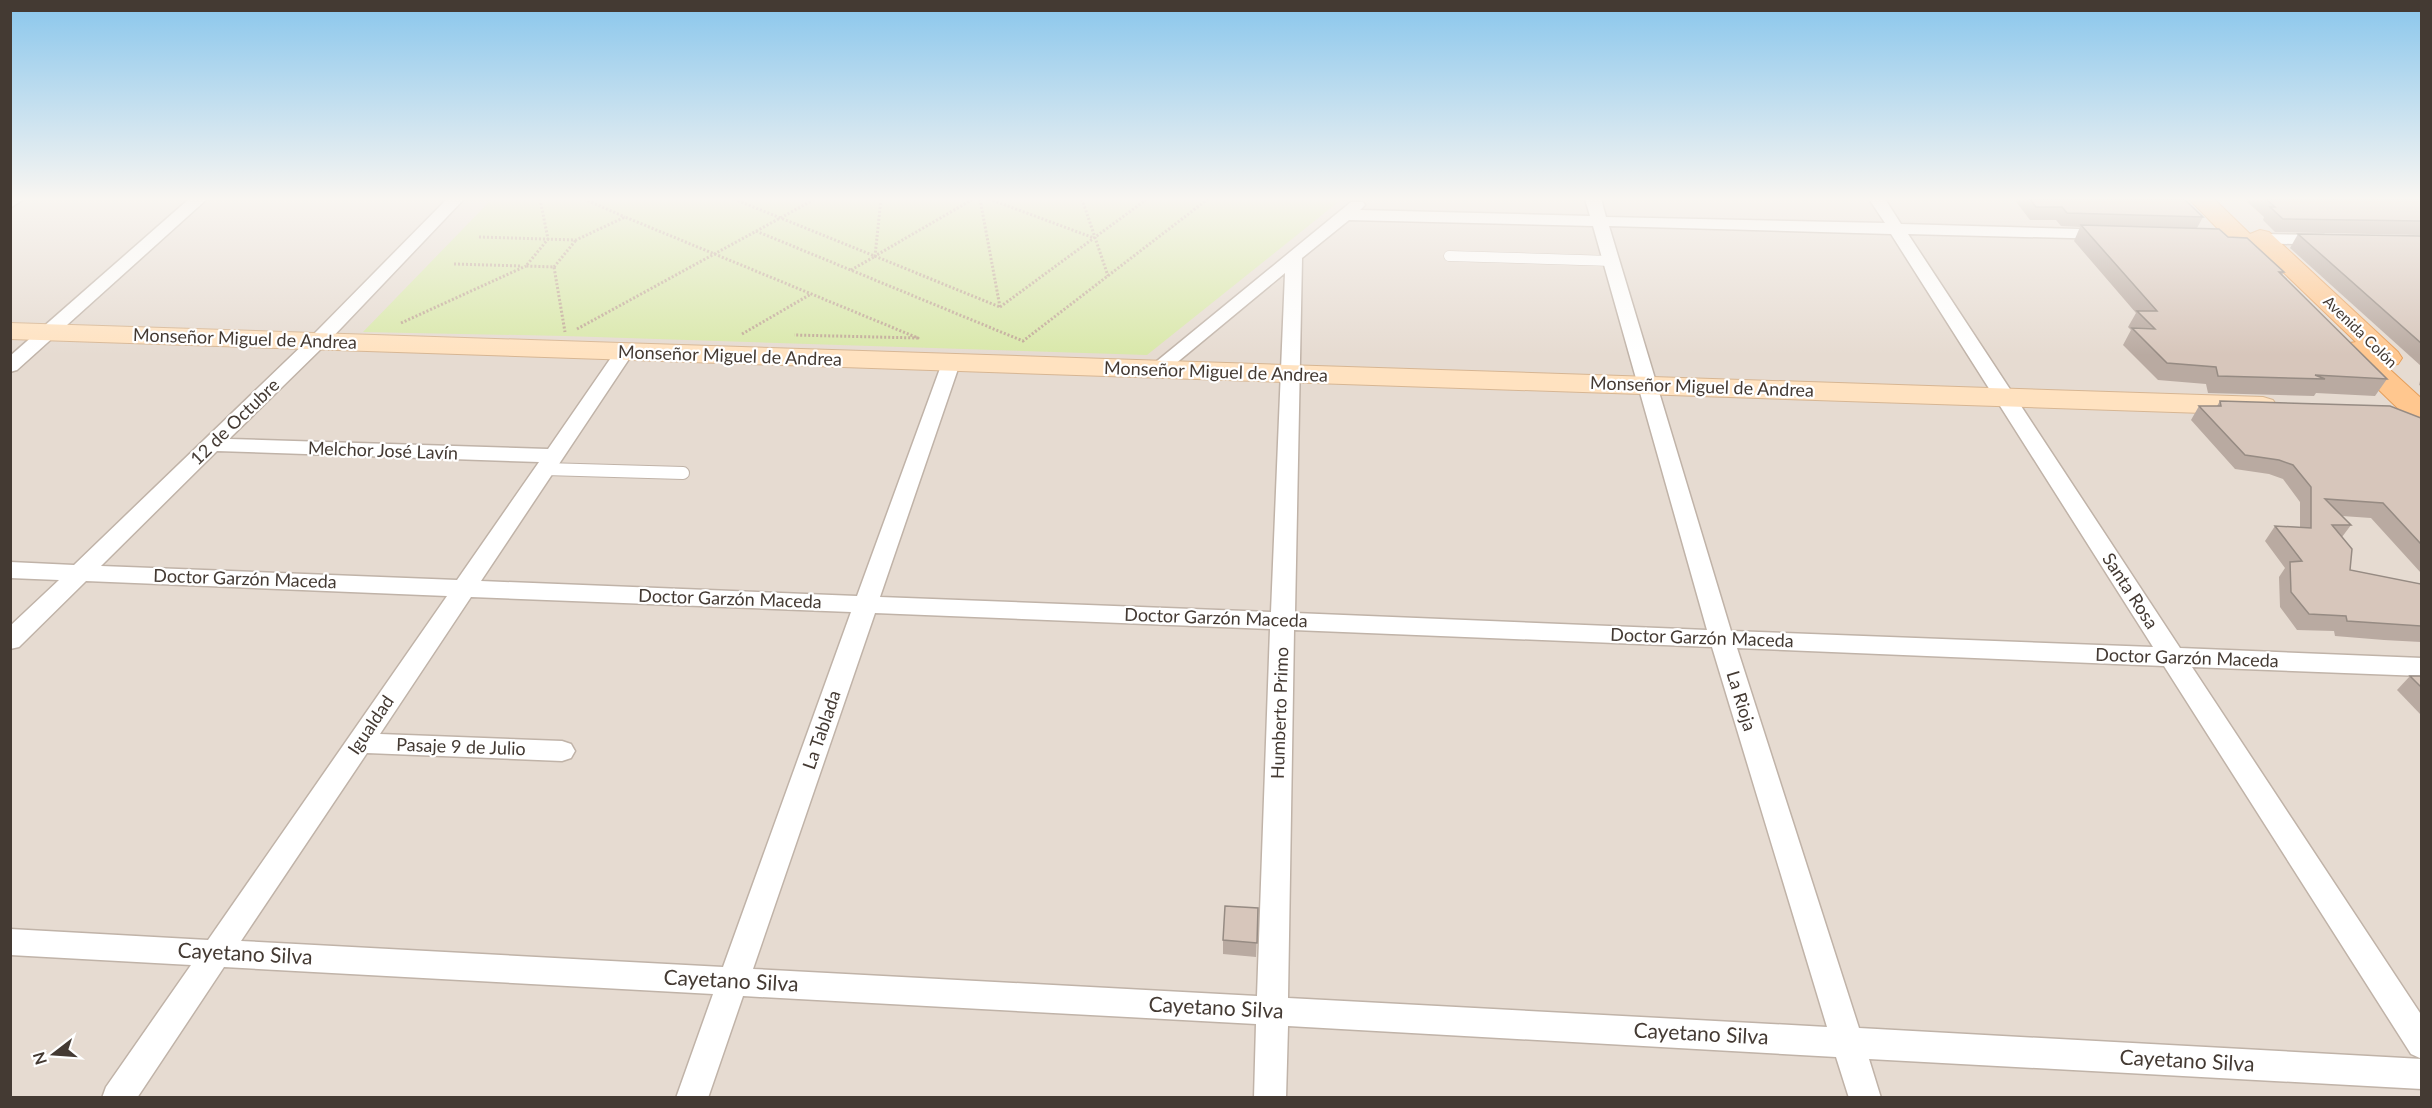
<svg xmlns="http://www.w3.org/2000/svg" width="2432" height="1108" viewBox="0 0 2432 1108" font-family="Lato,sans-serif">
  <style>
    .residential { fill: #e6dbd1 }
    .green { fill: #d9e8aa }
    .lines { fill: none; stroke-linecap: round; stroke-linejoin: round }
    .lane-far1-casing { stroke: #c0b3a8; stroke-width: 11 }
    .lane-casing { stroke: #c0b3a8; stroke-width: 14 }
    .street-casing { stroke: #c0b3a8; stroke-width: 3 }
    .secondary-casing { stroke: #d7b693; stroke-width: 2 }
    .primary-casing { stroke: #e69f5c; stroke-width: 2 }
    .path { stroke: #c0a896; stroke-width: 3; stroke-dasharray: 2 2; stroke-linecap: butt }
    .lane-far1 { stroke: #fff; stroke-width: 10 }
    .lane { stroke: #fff; stroke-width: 12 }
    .street { fill: #fff; fill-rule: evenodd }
    .secondary { fill: #ffe2c0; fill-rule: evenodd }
    .primary { fill: #ffc78f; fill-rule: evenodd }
    .wall { fill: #b9aaa1 }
    .building { fill: #d7c6bb; stroke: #968b83; stroke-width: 1.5 }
    .labels { text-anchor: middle; stroke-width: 4.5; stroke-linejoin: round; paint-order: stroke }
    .far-street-label { font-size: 15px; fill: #443a33; stroke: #fff }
    .street-label { font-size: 18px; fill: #443a33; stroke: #fff }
    .near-street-label { font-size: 21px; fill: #443a33; stroke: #fff }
  </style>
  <rect width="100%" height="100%" fill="#f2eae3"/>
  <!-- residential -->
  <polygon class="residential" points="10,199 2421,199 2421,1097 11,1097"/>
  <!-- green -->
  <polygon class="green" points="492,199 1342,199 1147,355 565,336 363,332"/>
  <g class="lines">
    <defs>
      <polyline id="lane-far1" points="1449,256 1612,261"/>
      <polyline id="lane" points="545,469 683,473"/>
      <g id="street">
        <polygon points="10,199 24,199 10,208"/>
        <polygon points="189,199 207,199 17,370 10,372 10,356"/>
        <path d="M447 199H464L325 345 229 439 548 449 617 349H631L633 353 481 581 857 596 942 363 944 359H958L960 363 880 597 1271 612 1285 273 1163 374H1149L1146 370 1351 202H1363L1365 205 1360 210 1590 216 1585 199H1601L1606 217 1885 223 1869 199H1885L1901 224 2115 230 2117 234 2109 239 1908 234 2180 648 2422 658V676L2192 667 2422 1016V1059L2411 1054 2164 666 1737 648 1859 1028 2422 1059V1089L1869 1059 1881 1098H1849L1836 1057 1288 1026 1286 1098H1254L1256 1024 743 996 708 1098H676L713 994 224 967 137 1098H102L106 1087 191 965 10 955V929L208 940 447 596 86 581 19 647 10 649V626L59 580 10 578V562L74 565 311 337ZM1349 220 1593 226 1707 630 1295 613 1302 258ZM1609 226 1891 234 2153 647 1731 631ZM217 451 539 462 457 580 101 566ZM471 597 851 612 723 967 241 941 367 753 562 761 571 758 575 751 571 744 562 741 380 734ZM875 613 1270 629 1257 996 753 969ZM1294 630 1712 647 1827 1027 1288 998Z"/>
        <polygon points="2263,234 2324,235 2332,240 2324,245 2257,243 2255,239"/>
      </g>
      <polygon id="secondary" points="10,323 2263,397 2273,400 2277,406 2273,412 2263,415 10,339"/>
      <polygon id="primary" points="2189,199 2214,199 2250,234 2260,230 2269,232 2398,352 2402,358 2398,364 2386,366 2422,399 2422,425 2412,422 2344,356 2340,350 2344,344 2356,342 2281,270 2270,276 2261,273"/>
    </defs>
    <!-- lane-far1 casing -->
    <use href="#lane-far1" class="lane-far1-casing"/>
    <!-- lane casing -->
    <use href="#lane" class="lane-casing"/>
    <!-- street casing -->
    <use href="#street" class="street-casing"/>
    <!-- secondary casing -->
    <use href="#secondary" class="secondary-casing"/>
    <!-- primary casing -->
    <use href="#primary" class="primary-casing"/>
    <!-- path -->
    <g class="path">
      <polyline points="540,199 548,239 526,266 554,267 565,332"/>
      <polyline points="584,199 625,217"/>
      <polyline points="734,199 1000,307"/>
      <polyline points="881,199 875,256 973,199"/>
      <polyline points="980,199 1000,307"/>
      <polyline points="989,199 1094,238"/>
      <polyline points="1082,199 1108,276"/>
      <polyline points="756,231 1023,341 1208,199"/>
      <polyline points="479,237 576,240 625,217 918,338 794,335"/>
      <polyline points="454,264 522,266"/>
      <polyline points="554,267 576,240"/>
      <polyline points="851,270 874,257"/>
      <polyline points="1000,307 1147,199"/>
      <polyline points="401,323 526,266"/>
      <polyline points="577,329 815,199"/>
      <polyline points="742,334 811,294"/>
    </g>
    <!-- lane-far1 -->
    <use href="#lane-far1" class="lane-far1"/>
    <!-- lane -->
    <use href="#lane" class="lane"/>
    <!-- street -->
    <use href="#street" class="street"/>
    <!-- secondary -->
    <use href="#secondary" class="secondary"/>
    <!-- primary -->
    <use href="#primary" class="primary"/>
  </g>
  <!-- wall -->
  <g class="wall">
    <polygon points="2014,199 2184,199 2203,217 2197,228 2228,237 2284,272 2282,275 2387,379 2375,396 2316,393 2314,396 2208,393 2206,384 2158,380 2123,345 2131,330 2128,327 2136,313 2074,241 2080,227 2061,226 2056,220 2030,220"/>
    <polygon points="2244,199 2421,199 2421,235 2275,232 2263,220 2264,217"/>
    <polygon points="2298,234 2421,236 2421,366 2290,248"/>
    <polygon points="2421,378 2421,386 2419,385 2420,381"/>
    <polygon points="2220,401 2421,418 2421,573 2371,518 2342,516 2351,525 2342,537 2350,570 2421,584 2421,642 2384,640 2335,636 2334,631 2297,630 2280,607 2279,577 2285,568 2265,541 2275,526 2300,527 2300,502 2283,479 2269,474 2235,469 2191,420 2199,406 2217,406"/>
    <polygon points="2410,676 2421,676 2421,715 2397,690"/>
    <polygon points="1258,908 1256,957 1223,954 1223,940"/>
  </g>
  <!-- building -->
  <g class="building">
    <polygon points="2030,199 2184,199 2203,217 2067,213 2062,207 2036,207"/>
    <polygon points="2266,199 2421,199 2421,221 2283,219 2270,207 2275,207"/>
    <polygon points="2081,225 2219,229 2228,237 2247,238 2284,272 2279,272 2387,379 2315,375 2325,379 2218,376 2216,367 2167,363 2132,328 2155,329 2137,311 2157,311"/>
    <polygon points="2298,234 2421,236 2421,343"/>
    <polygon points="2220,401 2390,406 2421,418 2421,544 2383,503 2325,499 2351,525 2332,525 2352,549 2350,570 2421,584 2421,626 2347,621 2346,616 2309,614 2291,592 2290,562 2302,561 2275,526 2311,528 2311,487 2293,465 2279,460 2245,455 2199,406 2221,406"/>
    <polygon points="2410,676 2421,676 2421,687"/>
    <polygon points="1225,906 1258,908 1257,943 1223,940"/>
  </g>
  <!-- sky -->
  <linearGradient id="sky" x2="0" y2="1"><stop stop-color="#89c6ec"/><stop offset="0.56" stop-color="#f9f6f2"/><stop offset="1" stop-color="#f9f6f2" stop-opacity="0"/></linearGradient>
  <rect width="2432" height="355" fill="url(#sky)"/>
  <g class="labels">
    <!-- far-street labels -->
    <g class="far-street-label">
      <text transform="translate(2360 332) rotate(44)" y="5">Avenida Colón</text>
    </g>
    <!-- street labels -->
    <g class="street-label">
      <text transform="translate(245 339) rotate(2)" y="6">Monseñor Miguel de Andrea</text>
      <text transform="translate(730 356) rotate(2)" y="6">Monseñor Miguel de Andrea</text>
      <text transform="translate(1216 372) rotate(2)" y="6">Monseñor Miguel de Andrea</text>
      <text transform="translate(1702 387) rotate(2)" y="6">Monseñor Miguel de Andrea</text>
      <text transform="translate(235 422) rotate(-44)" y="6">12 de Octubre</text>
      <text transform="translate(383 451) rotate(2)" y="6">Melchor José Lavín</text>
      <text transform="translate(245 579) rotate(2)" y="6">Doctor Garzón Maceda</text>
      <text transform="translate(2130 591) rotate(57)" y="6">Santa Rosa</text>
      <text transform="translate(730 599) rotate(2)" y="6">Doctor Garzón Maceda</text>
      <text transform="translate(1216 618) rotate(2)" y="6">Doctor Garzón Maceda</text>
      <text transform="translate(1702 638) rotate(2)" y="6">Doctor Garzón Maceda</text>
      <text transform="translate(2187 658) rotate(2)" y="6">Doctor Garzón Maceda</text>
      <text transform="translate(1741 701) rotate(73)" y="6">La Rioja</text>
      <text transform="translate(1280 713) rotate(-88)" y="6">Humberto Primo</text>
      <text transform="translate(371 725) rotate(-56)" y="6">Igualdad</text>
      <text transform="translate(822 730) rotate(-71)" y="6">La Tablada</text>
      <text transform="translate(461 747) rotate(2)" y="6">Pasaje 9 de Julio</text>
    </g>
    <!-- near-street labels -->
    <g class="near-street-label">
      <text transform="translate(245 954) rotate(3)" y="7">Cayetano Silva</text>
      <text transform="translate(731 981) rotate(3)" y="7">Cayetano Silva</text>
      <text transform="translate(1216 1008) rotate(3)" y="7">Cayetano Silva</text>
      <text transform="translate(1701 1034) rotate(3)" y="7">Cayetano Silva</text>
      <text transform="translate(2187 1061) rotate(3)" y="7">Cayetano Silva</text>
    </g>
  </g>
  <!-- border -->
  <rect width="2432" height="1108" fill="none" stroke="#443a33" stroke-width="24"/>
  <!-- north arrow -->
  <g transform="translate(54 1054) rotate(253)" stroke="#ffffff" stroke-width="4.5" paint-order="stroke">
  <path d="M0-4.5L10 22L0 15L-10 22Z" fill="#443a33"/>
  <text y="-9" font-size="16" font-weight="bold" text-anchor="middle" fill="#443a33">N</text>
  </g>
</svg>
